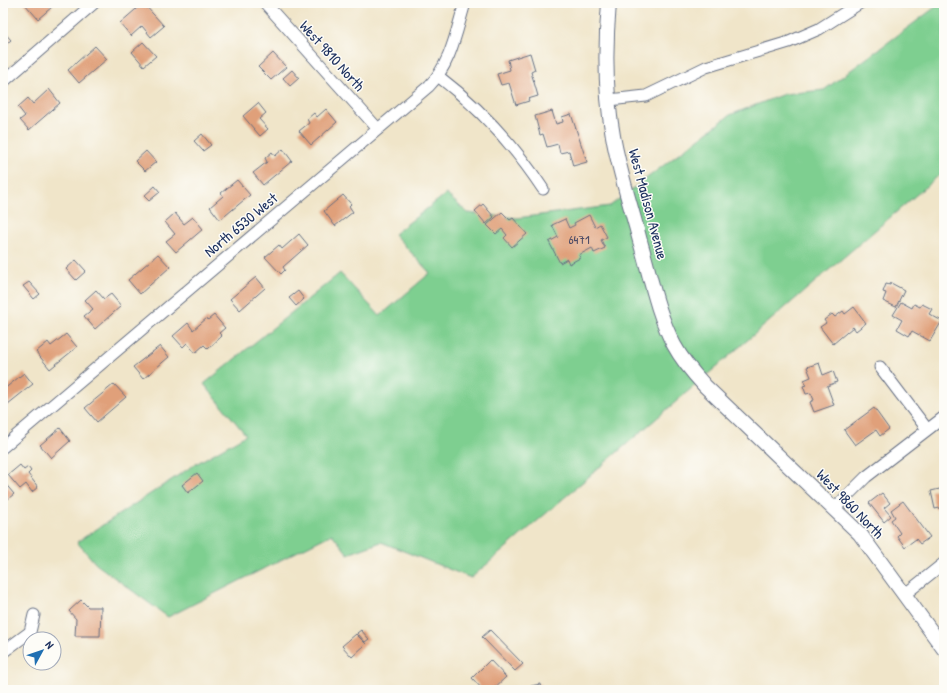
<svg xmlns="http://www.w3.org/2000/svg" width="947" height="693" viewBox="0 0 947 693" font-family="'Patrick Hand',sans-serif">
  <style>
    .green { fill: #7ecf90; stroke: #4c7f77 }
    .building { fill: #e0a07a }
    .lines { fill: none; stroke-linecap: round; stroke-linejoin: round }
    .minor-casing { stroke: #666f83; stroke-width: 13 }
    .tertiary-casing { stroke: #666f83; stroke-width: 16 }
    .minor { stroke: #fff; stroke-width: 11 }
    .tertiary { stroke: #fff; stroke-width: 14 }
    .labels { text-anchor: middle; stroke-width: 3; stroke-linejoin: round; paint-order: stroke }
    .number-label { font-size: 13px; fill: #4c4b65 }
    .street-label { font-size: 15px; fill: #1b2f5e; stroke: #fdfcf7 }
  </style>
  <rect width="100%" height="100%" fill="#fdfcf7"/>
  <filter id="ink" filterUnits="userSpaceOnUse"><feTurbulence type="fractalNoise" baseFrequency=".025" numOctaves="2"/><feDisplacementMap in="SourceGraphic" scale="8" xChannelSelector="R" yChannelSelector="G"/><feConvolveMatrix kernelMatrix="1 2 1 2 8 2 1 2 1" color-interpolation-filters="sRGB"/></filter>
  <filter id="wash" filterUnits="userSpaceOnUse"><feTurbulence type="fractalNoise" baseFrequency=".012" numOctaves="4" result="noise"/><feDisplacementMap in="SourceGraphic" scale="16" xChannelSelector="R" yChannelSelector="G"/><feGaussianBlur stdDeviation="0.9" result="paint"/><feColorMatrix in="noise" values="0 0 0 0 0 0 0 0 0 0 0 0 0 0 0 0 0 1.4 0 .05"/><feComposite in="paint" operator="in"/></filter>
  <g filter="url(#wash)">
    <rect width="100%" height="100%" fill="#f0e5c9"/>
    <!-- green -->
    <polygon class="green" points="941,3 944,3 944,171 471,578 381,542 348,554 332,534 168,617 96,564 77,542 194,465 246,435 204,384 340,273 380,316 430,273 394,234 446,194 468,213 517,218 610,206 730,115 784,94 824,90"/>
    <g id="blocks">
      <!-- building -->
      <g class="building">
        <polygon points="24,3 52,3 50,5 52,7 38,19"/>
        <polygon points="143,3 164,26 151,37 142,26 131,36 120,23"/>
        <polygon points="3,31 11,40 3,47"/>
        <polygon points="143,42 156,56 144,66 132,52"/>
        <polygon points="95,46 107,59 79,83 68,70"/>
        <polygon points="273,53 286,67 271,80 258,67"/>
        <polygon points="530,53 535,70 531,72 538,96 528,99 529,101 516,105 509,83 501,85 497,74 510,70 508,60"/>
        <polygon points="292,70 299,78 290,86 283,78"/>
        <polygon points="49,89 60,103 29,130 20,120 25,116 18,107 28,98 33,104"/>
        <polygon points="258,103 266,113 259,119 268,129 260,136 243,116"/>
        <polygon points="326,109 337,122 311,145 299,131 309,123 307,119 314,113 317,117"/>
        <polygon points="552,111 556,124 563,122 562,117 571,114 587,162 573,166 569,151 560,153 558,144 547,147 543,134 540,135 535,116"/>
        <polygon points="202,134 211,145 203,151 194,141"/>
        <polygon points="283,149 292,161 263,185 253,173 267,162 265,158 272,152 275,156"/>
        <polygon points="146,151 156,162 145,171 135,161"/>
        <polygon points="237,180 250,195 220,220 210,207 223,196 221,193"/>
        <polygon points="155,186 160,192 149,201 144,196"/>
        <polygon points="343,195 351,204 349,206 353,212 335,226 324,211"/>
        <polygon points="483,204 494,217 486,224 475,211"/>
        <polygon points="502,212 510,220 513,218 527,234 512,247 504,238 507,235 502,229 496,234 487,225"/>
        <polygon points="175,213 184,224 193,217 203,229 176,252 166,241 175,234 165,222"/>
        <polygon points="589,215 595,227 600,224 607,237 601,240 605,248 594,253 592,248 579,255 580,258 569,264 567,259 560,263 549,242 558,237 552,225 565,219 569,228 575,225 574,223"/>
        <polygon points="299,234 308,245 283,267 285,270 281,274 265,257 279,245 282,249"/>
        <polygon points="158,254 170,267 140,294 128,280"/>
        <polygon points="76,260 86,271 76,280 66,269"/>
        <polygon points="256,277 265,288 240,310 230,299"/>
        <polygon points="29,282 40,294 34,299 23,286"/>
        <polygon points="891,283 904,290 896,307 883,301 886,293 883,292 886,284 890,285"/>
        <polygon points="96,290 104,299 111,294 121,306 95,329 84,316 93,309 85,300"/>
        <polygon points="298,291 304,299 296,306 289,298"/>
        <polygon points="901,302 912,308 914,304 920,307 922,304 932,309 929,314 942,321 930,341 912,331 909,336 897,329 902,320 893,315"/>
        <polygon points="854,307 866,323 856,331 853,327 833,344 820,327 826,323 824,320 832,314 835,317 843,311 845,314"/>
        <polygon points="214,315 225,328 219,333 222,336 208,349 204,345 195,353 187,343 183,347 173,336 188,323 193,330 207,318 208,320"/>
        <polygon points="66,334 77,347 50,369 36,352 48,342 51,346"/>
        <polygon points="160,346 169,357 143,379 133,367"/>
        <polygon points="819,363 823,375 833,371 837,382 827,386 834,405 814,412 810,402 814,400 811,393 806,394 803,386 806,385 804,380 811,377 807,367"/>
        <polygon points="24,373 33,384 3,408 3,390"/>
        <polygon points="114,384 126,397 97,422 85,408"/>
        <polygon points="874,408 889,429 880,436 876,430 855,445 844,430"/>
        <polygon points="60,428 70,441 51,458 40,445"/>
        <polygon points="20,465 24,470 28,467 31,471 28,474 38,487 32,492 26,484 20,489 8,475"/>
        <polygon points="197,473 203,481 188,493 182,485"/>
        <polygon points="3,481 14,494 3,503"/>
        <polygon points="944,488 944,507 935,509 931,491"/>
        <polygon points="882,493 890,503 884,508 891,516 884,522 869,503"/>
        <polygon points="903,501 930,537 920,544 916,539 905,547 897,536 900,533 891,520 895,517 891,510"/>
        <polygon points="81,600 88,607 101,607 100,636 75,636 76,619 69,611"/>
        <polygon points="361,630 369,639 365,642 357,633"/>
        <polygon points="490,630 523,664 515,671 482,637"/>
        <polygon points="356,634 366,644 352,657 342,646"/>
        <polygon points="490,660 506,677 492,690 483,690 472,678"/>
        <polygon points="540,684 541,690 532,690 531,686"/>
      </g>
    </g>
  </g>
  <g filter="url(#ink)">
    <use href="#blocks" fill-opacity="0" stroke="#666f83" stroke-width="1"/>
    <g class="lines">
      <defs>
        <g id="minor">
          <polyline points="265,3 378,129"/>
          <path d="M438 76C480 108 514 145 543 189"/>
          <polyline points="3,82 94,3"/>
          <polyline points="609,100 646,96 706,67 789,42 819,29 860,3"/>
          <polyline points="880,367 927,429"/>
          <path d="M3 447 429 86C451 64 456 32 465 3"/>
          <polyline points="834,509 866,477 944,417"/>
          <polyline points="904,595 944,563"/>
          <polyline points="3,652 30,632 34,615"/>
        </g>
        <path id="tertiary" d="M609 3C605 47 605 92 613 136 619 171 631 206 640 241 650 275 657 313 674 345 682 360 693 373 705 386L860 534 944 649"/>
      </defs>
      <!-- minor casing -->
      <use href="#minor" class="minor-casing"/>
      <!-- tertiary casing -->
      <use href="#tertiary" class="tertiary-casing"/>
      <!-- minor -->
      <use href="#minor" class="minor"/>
      <!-- tertiary -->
      <use href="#tertiary" class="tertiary"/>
    </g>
  </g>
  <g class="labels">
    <!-- number labels -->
    <g class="number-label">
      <text x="579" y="244">6471</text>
    </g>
    <!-- street labels -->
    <g class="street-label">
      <text transform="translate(332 56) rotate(48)" y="5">West 9810 North</text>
      <text transform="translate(648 204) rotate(75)" y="5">West Madison Avenue</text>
      <text transform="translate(241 225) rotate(-40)" y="5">North 6530 West</text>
      <text transform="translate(850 504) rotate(46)" y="5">West 9860 North</text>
    </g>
  </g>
  <!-- margin -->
  <rect width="947" height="693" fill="none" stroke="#fdfcf7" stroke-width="16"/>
  <!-- north arrow -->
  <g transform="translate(42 651) rotate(50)"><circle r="19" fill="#fdfcf7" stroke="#a3aaba"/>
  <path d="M0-3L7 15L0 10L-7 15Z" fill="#1f6fb2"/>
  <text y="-6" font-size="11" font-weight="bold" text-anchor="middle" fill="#1b2f5e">N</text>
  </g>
</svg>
